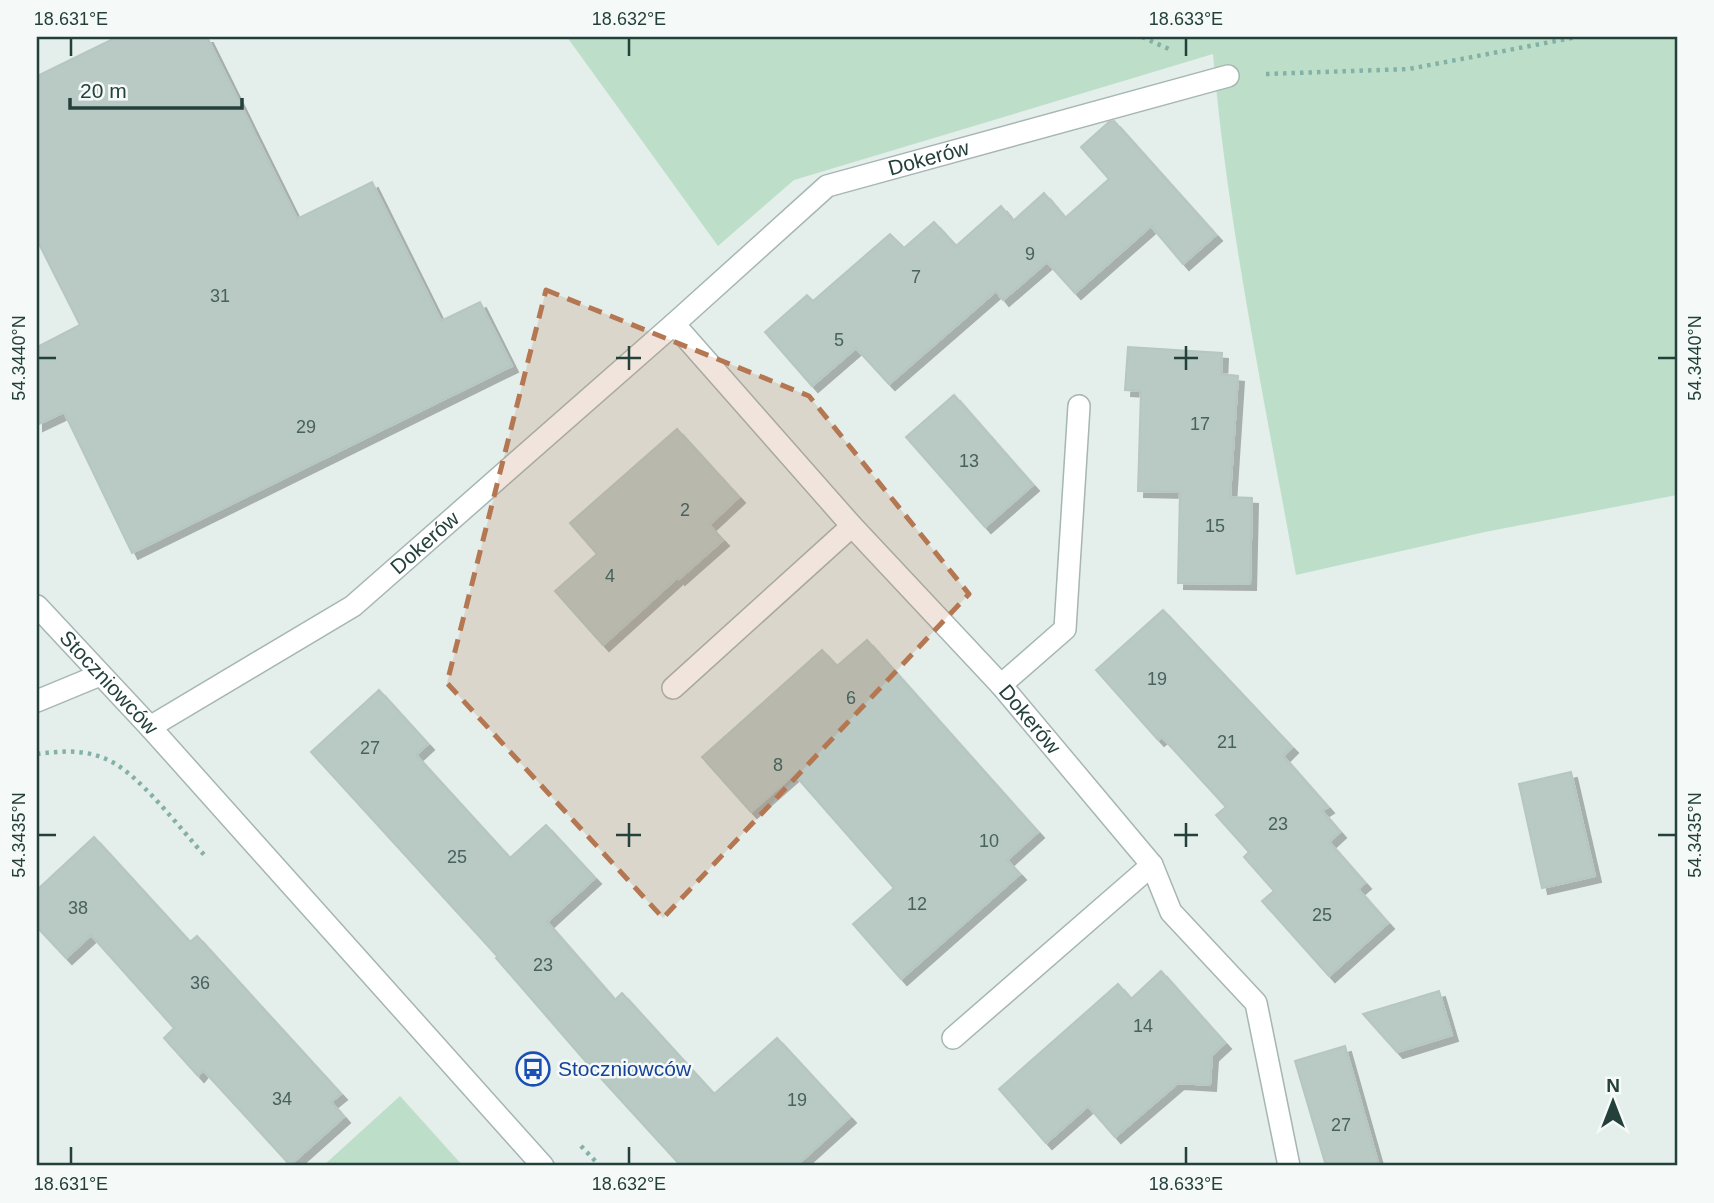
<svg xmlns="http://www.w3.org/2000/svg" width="1714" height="1203" viewBox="0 0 1714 1203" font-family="Arial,sans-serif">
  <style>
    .green { fill: #bddfc9 }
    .building { fill: #b9c9c3; stroke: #b6c7c2; stroke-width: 2; filter: url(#shadow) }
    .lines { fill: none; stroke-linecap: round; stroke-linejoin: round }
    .service-casing { stroke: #a6b6b2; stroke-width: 24 }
    .minor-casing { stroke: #a6b6b2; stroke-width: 24 }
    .path { stroke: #84b1a7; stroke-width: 4.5; stroke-dasharray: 3.5 5; stroke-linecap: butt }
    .service { stroke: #fff; stroke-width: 21 }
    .minor { stroke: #fff; stroke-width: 21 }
    .marked { fill: #b57752; fill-opacity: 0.2; stroke: #b57752; stroke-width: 5; stroke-dasharray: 14 9; stroke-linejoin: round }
    .ticks { fill: none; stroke: #23403a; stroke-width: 2.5 }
    .labels { text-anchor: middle; stroke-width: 5; stroke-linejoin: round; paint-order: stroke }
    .number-label { font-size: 18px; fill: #48625c }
    .street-label { font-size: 21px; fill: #23403a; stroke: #f5faf8 }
    .transit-label { font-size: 21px; fill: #164399; stroke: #f5faf8; text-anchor: start }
    .neatline { fill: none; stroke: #23403a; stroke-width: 2.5 }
    .ticks-label { font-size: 18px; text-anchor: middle; fill: #23403a }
  </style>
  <defs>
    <filter id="shadow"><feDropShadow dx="6" dy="6" stdDeviation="0" flood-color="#0004"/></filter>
  </defs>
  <rect width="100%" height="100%" fill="#e4eeea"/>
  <!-- green -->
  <g class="green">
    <path d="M567 37H1677V495L1485 532 1296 575C1265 402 1228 229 1213 54L794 180 718 246Z"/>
    <polygon points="400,1096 463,1166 323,1166"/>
  </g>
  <!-- building -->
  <g class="building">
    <polygon points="117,37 207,37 297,219 372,182 441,321 480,302 512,366 132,553 64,412 37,425 37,347 80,325 37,240 37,76"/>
    <polygon points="1114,121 1216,235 1183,264 1151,226 1075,293 1047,262 1003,300 996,291 889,384 856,348 812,386 765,332 807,295 813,301 890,234 904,248 934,222 956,246 1001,206 1013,221 1044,193 1065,218 1109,179 1081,147 1109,122"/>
    <polygon points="1128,347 1222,353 1221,374 1238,376 1230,497 1252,498 1250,584 1178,583 1180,492 1138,491 1141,391 1125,390"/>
    <polygon points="954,395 1033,485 985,527 906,437"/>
    <polygon points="677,429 739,497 709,525 723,540 679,579 678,577 603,645 555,591 597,554 570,523"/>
    <polygon points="1163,610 1292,747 1283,756 1328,807 1322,811 1340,832 1329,842 1365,883 1358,889 1388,923 1329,976 1262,901 1274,891 1244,857 1249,852 1216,815 1226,807 1162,737 1158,740 1096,670"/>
    <polygon points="867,640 1038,832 1007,860 1020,874 901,979 853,924 894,888 794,774 751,812 702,757 822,650 837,666"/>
    <polygon points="379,690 428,744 416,755 510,858 546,825 595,878 547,922 615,1000 622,993 714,1094 777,1038 850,1117 796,1166 681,1166 587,1063 496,958 498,957 311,752"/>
    <polygon points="1571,772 1595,876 1542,888 1519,784"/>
    <polygon points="94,837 190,942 197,936 341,1094 331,1102 344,1117 290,1165 203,1070 198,1076 164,1038 174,1028 91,935 66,958 37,927 37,890"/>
    <polygon points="1161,971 1225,1043 1212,1055 1210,1085 1178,1083 1115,1137 1088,1106 1046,1143 999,1089 1118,984 1131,999"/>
    <polygon points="1439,991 1452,1035 1397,1052 1363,1014"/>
    <polygon points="1345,1046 1379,1166 1326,1166 1295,1061"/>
  </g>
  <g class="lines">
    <defs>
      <g id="service">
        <path id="s1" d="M674 324 852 526 1001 685 1152 865 1171 912 1256 1003 1289 1166"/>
        <polyline points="1001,685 1065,629 1079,406"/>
        <polyline points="673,688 852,526"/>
        <polyline points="953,1038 1152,865"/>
      </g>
      <g id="minor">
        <path id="s2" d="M37 606 150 727 543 1166"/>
        <polyline points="37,701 100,675"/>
        <path id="s3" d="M150 727 353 606 674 324 827 186 1228 76"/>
      </g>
    </defs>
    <!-- service casing -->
    <use href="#service" class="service-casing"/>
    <!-- minor casing -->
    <use href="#minor" class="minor-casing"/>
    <!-- path -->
    <g class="path">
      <polyline points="1142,37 1169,49"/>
      <polyline points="1266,74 1409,69 1577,37"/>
      <path d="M37 754C60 751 83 749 106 759 138 772 182 831 206 857"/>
      <polyline points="581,1146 600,1166"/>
    </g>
    <!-- service -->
    <use href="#service" class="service"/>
    <!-- minor -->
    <use href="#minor" class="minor"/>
  </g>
  <!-- marked area -->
  <path class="marked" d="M546 290 809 396 969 594 663 918 447 683Z"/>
  <!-- ticks -->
  <path class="ticks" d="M71 38V56M629 38V56M1186 38V56M629 346V370M1186 346V370M38 358H56M616 358H641M1174 358H1198M1658 358H1676M629 823V847M1186 823V847M38 835H56M616 835H641M1174 835H1198M1658 835H1676M71 1147V1164M629 1147V1164M1186 1147V1164"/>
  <!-- icons -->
  <defs>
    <symbol id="bus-ring" viewBox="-11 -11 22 22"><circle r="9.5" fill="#f5faf8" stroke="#1a4fb4" stroke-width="1.5"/><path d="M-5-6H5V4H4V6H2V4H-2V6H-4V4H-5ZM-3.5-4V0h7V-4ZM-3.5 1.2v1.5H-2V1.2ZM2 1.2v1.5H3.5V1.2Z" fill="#1a4fb4"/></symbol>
  </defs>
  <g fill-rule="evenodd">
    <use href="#bus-ring" x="514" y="1050" width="38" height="38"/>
  </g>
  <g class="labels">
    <!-- number labels -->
    <g class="number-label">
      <text x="1030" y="260">9</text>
      <text x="916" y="283">7</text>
      <text x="220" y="302">31</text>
      <text x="839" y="346">5</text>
      <text x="1200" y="430">17</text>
      <text x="306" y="433">29</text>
      <text x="969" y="467">13</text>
      <text x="685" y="516">2</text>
      <text x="1215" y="532">15</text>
      <text x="610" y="582">4</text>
      <text x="1157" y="685">19</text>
      <text x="851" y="704">6</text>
      <text x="1227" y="748">21</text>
      <text x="370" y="754">27</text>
      <text x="778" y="771">8</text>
      <text x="1278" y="830">23</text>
      <text x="989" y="847">10</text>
      <text x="457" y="863">25</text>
      <text x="917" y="910">12</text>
      <text x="78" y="914">38</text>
      <text x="1322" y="921">25</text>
      <text x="543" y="971">23</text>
      <text x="200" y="989">36</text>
      <text x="1143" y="1032">14</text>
      <text x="282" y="1105">34</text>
      <text x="797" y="1106">19</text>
      <text x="1341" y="1131">27</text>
    </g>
    <!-- street labels -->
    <g class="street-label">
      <text dy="7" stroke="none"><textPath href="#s3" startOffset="975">Dokerów</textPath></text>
      <text dy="7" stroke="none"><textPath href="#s3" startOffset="332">Dokerów</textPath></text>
      <text dy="7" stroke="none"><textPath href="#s2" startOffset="105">Stoczniowców</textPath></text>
      <text dy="7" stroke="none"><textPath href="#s1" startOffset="532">Dokerów</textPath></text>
    </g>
    <!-- transit labels -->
    <g class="transit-label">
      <text x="558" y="1076">Stoczniowców</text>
    </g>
  </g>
  <!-- border -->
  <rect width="1714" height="1203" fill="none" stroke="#f5faf8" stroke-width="77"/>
  <!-- north arrow -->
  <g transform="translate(1613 1102)" stroke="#f5faf8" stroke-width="5" paint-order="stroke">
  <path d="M0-5L12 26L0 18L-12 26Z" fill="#23403a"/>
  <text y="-10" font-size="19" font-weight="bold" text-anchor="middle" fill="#23403a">N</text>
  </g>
  <!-- scale -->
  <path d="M70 98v10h172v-10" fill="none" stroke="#23403a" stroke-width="3.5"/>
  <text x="80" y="98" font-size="21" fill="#23403a" stroke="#f5faf8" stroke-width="5" paint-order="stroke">20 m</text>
  <rect x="38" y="38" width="1638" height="1126" class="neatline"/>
  <g class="ticks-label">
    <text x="71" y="25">18.631°E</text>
    <text x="629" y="25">18.632°E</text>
    <text x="1186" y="25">18.633°E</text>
    <text transform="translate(19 358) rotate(-90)" y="6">54.3440°N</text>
    <text transform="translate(1695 358) rotate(-90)" y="6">54.3440°N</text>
    <text transform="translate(19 835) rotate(-90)" y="6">54.3435°N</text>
    <text transform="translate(1695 835) rotate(-90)" y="6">54.3435°N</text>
    <text x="71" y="1190">18.631°E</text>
    <text x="629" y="1190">18.632°E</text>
    <text x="1186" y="1190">18.633°E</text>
  </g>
</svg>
